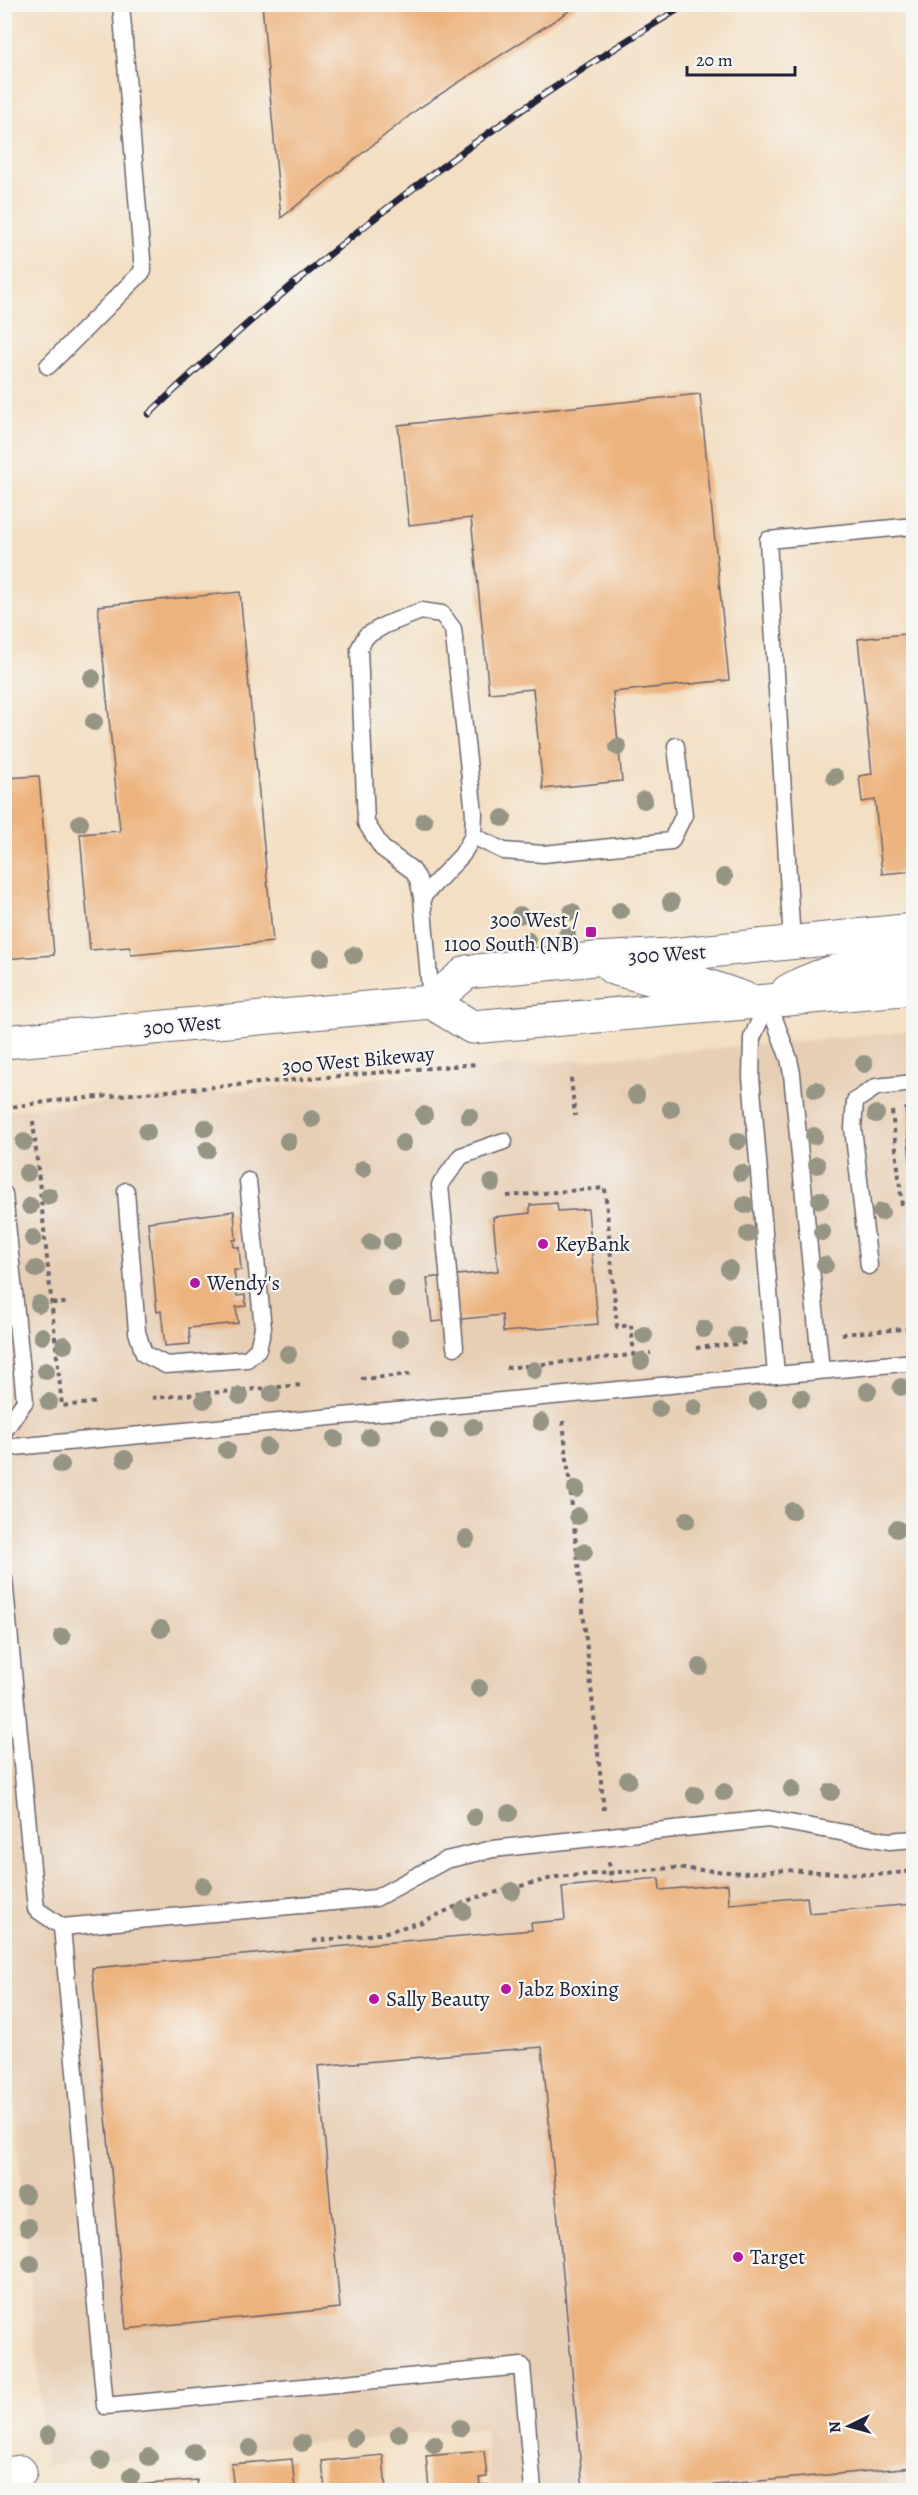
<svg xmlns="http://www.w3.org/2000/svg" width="918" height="2495" viewBox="0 0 918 2495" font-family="Alegreya,serif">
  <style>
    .built { fill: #e7cfb6 }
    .building { fill: #edb37e }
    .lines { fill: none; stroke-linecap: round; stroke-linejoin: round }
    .service-casing { stroke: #6b646b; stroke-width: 19 }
    .minor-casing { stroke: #6b646b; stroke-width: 35 }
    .secondary-casing { stroke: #6b646b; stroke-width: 35 }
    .path { stroke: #6b646b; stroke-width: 4; stroke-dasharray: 4.5 4.5; stroke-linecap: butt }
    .service { stroke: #fff; stroke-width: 16 }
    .minor { stroke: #fff; stroke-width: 33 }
    .secondary { stroke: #fff; stroke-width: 33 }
    .rail-casing { stroke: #22223b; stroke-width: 7 }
    .rail { stroke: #f6f6f2; stroke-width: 4.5; stroke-dasharray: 14; stroke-linecap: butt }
    .tree { fill: #969483 }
    .poi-dot { fill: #b5179e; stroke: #f6f6f2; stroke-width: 2 }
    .labels { text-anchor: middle; stroke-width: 4.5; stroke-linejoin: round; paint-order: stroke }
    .poi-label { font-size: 21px; fill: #22223b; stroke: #f6f6f2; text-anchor: start }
    .street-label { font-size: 21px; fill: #22223b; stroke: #f6f6f2 }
  </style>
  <rect width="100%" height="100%" fill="#f6f6f2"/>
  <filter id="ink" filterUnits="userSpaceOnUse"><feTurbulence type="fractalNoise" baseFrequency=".0167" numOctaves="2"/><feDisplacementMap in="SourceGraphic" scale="12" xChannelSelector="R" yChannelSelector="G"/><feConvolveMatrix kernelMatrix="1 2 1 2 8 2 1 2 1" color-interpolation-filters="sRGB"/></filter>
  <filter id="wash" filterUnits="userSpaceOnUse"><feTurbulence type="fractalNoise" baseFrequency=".008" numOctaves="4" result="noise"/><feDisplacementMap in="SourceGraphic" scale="24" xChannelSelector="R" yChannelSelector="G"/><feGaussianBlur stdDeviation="1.35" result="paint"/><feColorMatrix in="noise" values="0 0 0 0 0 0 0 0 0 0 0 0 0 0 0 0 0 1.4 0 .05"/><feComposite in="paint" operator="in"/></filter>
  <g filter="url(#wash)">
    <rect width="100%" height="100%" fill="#f3dfc3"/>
    <!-- built -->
    <polygon class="built" points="913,1031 913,2490 491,2490 485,2429 46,2465 4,1985 4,1111"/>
    <g id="blocks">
      <!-- building -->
      <g class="building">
        <polygon points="262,4 580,4 419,108 281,218"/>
        <polygon points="700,394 729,680 613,692 622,781 543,789 533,689 489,693 471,518 409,525 398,425"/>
        <polygon points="240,592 273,942 131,955 130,947 90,950 80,834 120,831 98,606"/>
        <polygon points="914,633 914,871 882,874 875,800 862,802 859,776 872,774 858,639"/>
        <polygon points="39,776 54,955 4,959 4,778"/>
        <polygon points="914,1107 914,1170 911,1170 905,1108"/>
        <polygon points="557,1203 558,1211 588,1209 598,1324 503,1332 502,1315 432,1322 427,1278 498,1271 493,1217 530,1213 530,1205"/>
        <polygon points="234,1211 236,1240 233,1240 234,1247 239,1247 241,1270 234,1270 237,1296 245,1295 246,1306 236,1307 238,1323 189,1328 190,1344 165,1346 161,1311 157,1312 148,1222"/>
        <polygon points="659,1878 660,1890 728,1884 729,1904 807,1897 809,1913 914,1904 914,2467 660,2490 583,2490 542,2047 318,2066 340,2308 126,2329 92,1968 532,1930 531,1923 565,1920 562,1887"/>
        <polygon points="484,2451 487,2477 479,2478 480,2485 488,2485 488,2490 429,2489 426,2456"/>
        <polygon points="383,2455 386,2490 325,2490 322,2461"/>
        <polygon points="292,2459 295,2490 234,2490 231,2464"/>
        <polygon points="197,2480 198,2490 137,2490 136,2485"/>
      </g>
    </g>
  </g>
  <g filter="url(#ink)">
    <use href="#blocks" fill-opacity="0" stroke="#6b646b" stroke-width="1.5"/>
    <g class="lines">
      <defs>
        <g id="service">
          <polyline points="48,366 143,271 121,4"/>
          <polyline points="473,836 504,851 543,854 671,841 684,815 676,746"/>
          <polyline points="422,897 462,855 473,836 474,813 453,629 442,614 421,611 385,625 366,636 359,649 366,823 382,848 412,870 418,879 422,897 431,1002"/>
          <polyline points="792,942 768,540 914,526"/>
          <polyline points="768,1002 752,1038 751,1077 776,1375"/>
          <polyline points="768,1002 789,1059 792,1074 821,1370"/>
          <polyline points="126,1191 137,1332 144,1354 166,1365 247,1359 258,1349 263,1328 248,1181"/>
          <polyline points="4,1194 25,1401 4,1431"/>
          <polyline points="869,1266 853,1128 855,1101 876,1087 914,1083"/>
          <polyline points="455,1347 440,1185 461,1156 504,1141"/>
          <polyline points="4,1448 914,1362"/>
          <polyline points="4,1579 36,1909 62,1927 376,1898 446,1860 493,1849 665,1830 768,1819 889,1841 914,1839"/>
          <polyline points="62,1927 105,2406 522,2366 533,2490"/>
        </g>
        <polyline id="minor" points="4,2474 20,2472"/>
        <g id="secondary">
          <polyline points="613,968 657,980 702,984 743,998"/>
          <path d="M788 991C827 968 870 964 914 960"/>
          <polyline points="431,1002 472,1027 914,988"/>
          <polyline points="4,1042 431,1002 467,972 595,959 671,955 914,930"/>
        </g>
      </defs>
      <!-- service casing -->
      <use href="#service" class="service-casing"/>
      <!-- minor casing -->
      <use href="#minor" class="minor-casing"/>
      <!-- secondary casing -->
      <use href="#secondary" class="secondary-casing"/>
      <!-- path -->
      <g class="path">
        <polyline points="571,1078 575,1116"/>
        <polyline points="4,1108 53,1101 476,1064"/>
        <polyline points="892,1111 902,1206"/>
        <polyline points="33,1121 62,1406 99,1402"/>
        <polyline points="507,1196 605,1188 617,1327 631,1325 634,1355"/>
        <polyline points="52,1303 67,1303"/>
        <polyline points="842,1334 914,1328"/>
        <polyline points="696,1348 746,1343"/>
        <polyline points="506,1368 651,1353"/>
        <polyline points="361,1379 414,1374"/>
        <polyline points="152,1398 302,1385"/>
        <polyline points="563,1421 604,1810"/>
        <polyline points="609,1862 611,1882"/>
        <polyline points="313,1941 379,1934 422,1922 474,1898 556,1877 672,1868 744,1873 786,1870 876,1875 914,1871"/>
      </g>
      <!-- service -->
      <use href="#service" class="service"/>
      <!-- minor -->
      <use href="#minor" class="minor"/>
      <!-- secondary -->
      <use href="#secondary" class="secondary"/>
      <defs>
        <path id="rail" d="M149 414C312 258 493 119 687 4"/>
      </defs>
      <!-- rail casing -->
      <use href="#rail" class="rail-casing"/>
      <!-- rail -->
      <use href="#rail" class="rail"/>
    </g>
    <!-- trees -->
    <g class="tree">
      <circle cx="92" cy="678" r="9"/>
      <circle cx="94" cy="722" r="9"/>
      <circle cx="618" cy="747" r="9"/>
      <circle cx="835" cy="777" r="9"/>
      <circle cx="644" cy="800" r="9"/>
      <circle cx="503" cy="818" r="9"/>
      <circle cx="424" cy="821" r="9"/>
      <circle cx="80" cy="823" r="9"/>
      <circle cx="724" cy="877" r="9"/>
      <circle cx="671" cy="902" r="9"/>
      <circle cx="620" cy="911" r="9"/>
      <circle cx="572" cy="912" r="9"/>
      <circle cx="520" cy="915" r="9"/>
      <circle cx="567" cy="935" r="9"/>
      <circle cx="527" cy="940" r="9"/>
      <circle cx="354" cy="955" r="9"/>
      <circle cx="321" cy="958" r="9"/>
      <circle cx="864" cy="1064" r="9"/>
      <circle cx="816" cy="1090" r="9"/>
      <circle cx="636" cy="1095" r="9"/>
      <circle cx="671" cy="1109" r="9"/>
      <circle cx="876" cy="1114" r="9"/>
      <circle cx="424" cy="1115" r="9"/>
      <circle cx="469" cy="1116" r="9"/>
      <circle cx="312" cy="1119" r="9"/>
      <circle cx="205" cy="1128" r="9"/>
      <circle cx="147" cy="1132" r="9"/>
      <circle cx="814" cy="1136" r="9"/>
      <circle cx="288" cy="1141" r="9"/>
      <circle cx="738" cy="1141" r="9"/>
      <circle cx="24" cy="1142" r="9"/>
      <circle cx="403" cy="1143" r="9"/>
      <circle cx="207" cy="1150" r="9"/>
      <circle cx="817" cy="1165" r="9"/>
      <circle cx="363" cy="1169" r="9"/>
      <circle cx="27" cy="1173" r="9"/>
      <circle cx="741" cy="1173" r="9"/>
      <circle cx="492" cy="1183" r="9"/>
      <circle cx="49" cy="1196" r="9"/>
      <circle cx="820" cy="1200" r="9"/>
      <circle cx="745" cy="1205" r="9"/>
      <circle cx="30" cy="1206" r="9"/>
      <circle cx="881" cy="1212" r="9"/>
      <circle cx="822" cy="1232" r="9"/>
      <circle cx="748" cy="1234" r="9"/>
      <circle cx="33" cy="1238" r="9"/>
      <circle cx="392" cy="1241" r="9"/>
      <circle cx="371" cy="1242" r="9"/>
      <circle cx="825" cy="1265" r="9"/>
      <circle cx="36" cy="1269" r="9"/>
      <circle cx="729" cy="1269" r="9"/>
      <circle cx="396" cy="1289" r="9"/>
      <circle cx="39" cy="1304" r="9"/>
      <circle cx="704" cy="1329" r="9"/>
      <circle cx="644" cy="1335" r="9"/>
      <circle cx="737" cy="1335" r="9"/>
      <circle cx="42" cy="1336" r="9"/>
      <circle cx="400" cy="1338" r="9"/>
      <circle cx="64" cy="1345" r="9"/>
      <circle cx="288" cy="1354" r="9"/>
      <circle cx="641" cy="1361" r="9"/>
      <circle cx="534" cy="1370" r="9"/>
      <circle cx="46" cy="1371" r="9"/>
      <circle cx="901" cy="1387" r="9"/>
      <circle cx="868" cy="1391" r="9"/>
      <circle cx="272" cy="1394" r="9"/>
      <circle cx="240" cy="1396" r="9"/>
      <circle cx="801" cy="1398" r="9"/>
      <circle cx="204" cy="1400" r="9"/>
      <circle cx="758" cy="1401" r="9"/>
      <circle cx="49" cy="1402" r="9"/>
      <circle cx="694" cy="1408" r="9"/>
      <circle cx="659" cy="1409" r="9"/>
      <circle cx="541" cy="1422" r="9"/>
      <circle cx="473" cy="1427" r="9"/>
      <circle cx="439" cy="1431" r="9"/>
      <circle cx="370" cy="1437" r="9"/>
      <circle cx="335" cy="1439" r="9"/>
      <circle cx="267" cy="1447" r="9"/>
      <circle cx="227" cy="1450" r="9"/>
      <circle cx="125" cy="1459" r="9"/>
      <circle cx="61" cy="1465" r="9"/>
      <circle cx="576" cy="1489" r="9"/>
      <circle cx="792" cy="1511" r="9"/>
      <circle cx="578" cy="1516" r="9"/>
      <circle cx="687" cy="1520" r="9"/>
      <circle cx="897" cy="1529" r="9"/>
      <circle cx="466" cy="1539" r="9"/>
      <circle cx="584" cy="1552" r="9"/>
      <circle cx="161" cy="1629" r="9"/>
      <circle cx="62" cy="1637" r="9"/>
      <circle cx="700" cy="1667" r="9"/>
      <circle cx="479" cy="1688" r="9"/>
      <circle cx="628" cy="1780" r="9"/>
      <circle cx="792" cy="1789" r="9"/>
      <circle cx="724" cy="1792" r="9"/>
      <circle cx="831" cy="1792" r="9"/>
      <circle cx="695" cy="1795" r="9"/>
      <circle cx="509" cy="1813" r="9"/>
      <circle cx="474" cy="1817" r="9"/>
      <circle cx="203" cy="1886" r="9"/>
      <circle cx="512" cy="1891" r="9"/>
      <circle cx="463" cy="1911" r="9"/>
      <circle cx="25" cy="2195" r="9"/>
      <circle cx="28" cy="2227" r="9"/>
      <circle cx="31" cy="2264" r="9"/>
      <circle cx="460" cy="2428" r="9"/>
      <circle cx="399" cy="2434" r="9"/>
      <circle cx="48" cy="2435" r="9"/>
      <circle cx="354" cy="2438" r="9"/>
      <circle cx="302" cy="2443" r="9"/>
      <circle cx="434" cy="2444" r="9"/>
      <circle cx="250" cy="2448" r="9"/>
      <circle cx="194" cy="2452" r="9"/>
      <circle cx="149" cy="2457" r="9"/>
      <circle cx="101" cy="2461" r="9"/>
      <circle cx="131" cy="2476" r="9"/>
    </g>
  </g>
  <!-- markers -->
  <g class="poi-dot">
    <rect x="585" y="926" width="12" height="12" rx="3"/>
    <circle cx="543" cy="1244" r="6"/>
    <circle cx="195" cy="1283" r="6"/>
    <circle cx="506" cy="1989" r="6"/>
    <circle cx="374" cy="1999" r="6"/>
    <circle cx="738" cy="2257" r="6"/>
  </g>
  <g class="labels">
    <!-- poi labels -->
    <g class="poi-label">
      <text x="579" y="927" text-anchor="end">300 West /<tspan x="579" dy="24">1100 South (NB)</tspan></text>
      <text x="555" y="1251">KeyBank</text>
      <text x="207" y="1290">Wendy's</text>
      <text x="518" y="1996">Jabz Boxing</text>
      <text x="386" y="2006">Sally Beauty</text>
      <text x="750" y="2264">Target</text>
    </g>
    <!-- street labels -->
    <g class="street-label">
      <text transform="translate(667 954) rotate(-4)" y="7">300 West</text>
      <text transform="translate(182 1025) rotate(-5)" y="7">300 West</text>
      <text transform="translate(358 1060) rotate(-5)" y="7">300 West Bikeway</text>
    </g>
  </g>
  <!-- margin -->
  <rect width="918" height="2495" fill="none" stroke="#f6f6f2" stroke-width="24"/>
  <!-- north arrow -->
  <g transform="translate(849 2426) rotate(265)" stroke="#f6f6f2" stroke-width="4.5" paint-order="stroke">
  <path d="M0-4.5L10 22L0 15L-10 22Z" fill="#22223b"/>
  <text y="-9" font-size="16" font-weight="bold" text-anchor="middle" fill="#22223b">N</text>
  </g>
  <!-- scale -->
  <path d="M687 66v9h108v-9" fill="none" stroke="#22223b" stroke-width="3"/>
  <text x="696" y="66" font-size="18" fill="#22223b" stroke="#f6f6f2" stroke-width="4.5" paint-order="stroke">20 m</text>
</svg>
